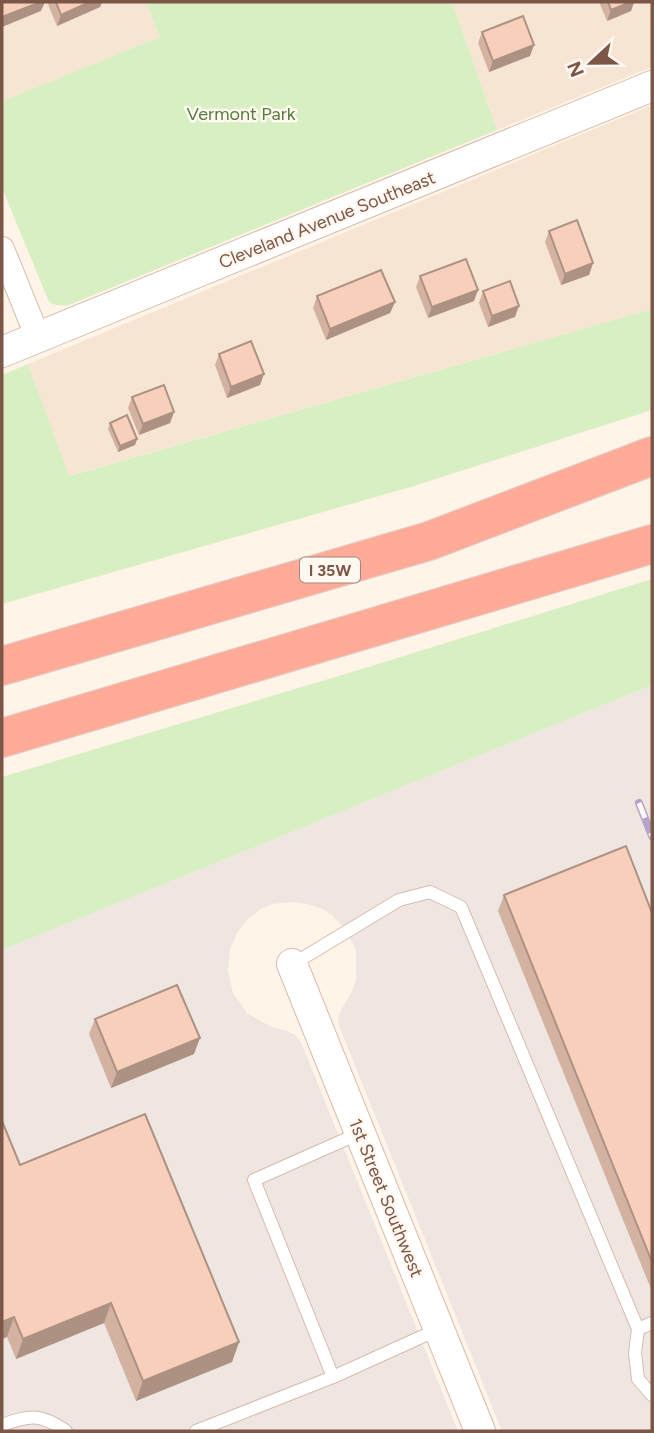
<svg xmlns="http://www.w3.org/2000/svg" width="654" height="1433" viewBox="0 0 654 1433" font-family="Figtree,sans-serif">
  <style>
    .residential { fill: #f7e5d4 }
    .industrial { fill: #efe6e1 }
    .green { fill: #d8efc3 }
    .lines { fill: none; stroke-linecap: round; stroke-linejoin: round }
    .service-casing { stroke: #d5bcae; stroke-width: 14 }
    .minor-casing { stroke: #d5bcae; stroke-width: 26 }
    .tertiary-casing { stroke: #d5bcae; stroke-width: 32 }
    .motorway-casing { stroke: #ddd3cf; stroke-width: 40 }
    .service { stroke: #fff; stroke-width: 12 }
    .minor { stroke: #fff; stroke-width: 24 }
    .tertiary { stroke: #fff; stroke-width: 30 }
    .motorway { stroke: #ffab98; stroke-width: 38 }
    .rail-casing { stroke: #b5a3cb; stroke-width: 8 }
    .rail { stroke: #fff8f0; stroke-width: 5; stroke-dasharray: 16; stroke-linecap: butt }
    .wall { fill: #d4b2a1 }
    .shaded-wall { fill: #ad9183 }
    .building { fill: #f7cfbb; stroke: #ad9183; stroke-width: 2 }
    .labels { text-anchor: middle; stroke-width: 5; stroke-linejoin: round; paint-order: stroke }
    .shield { fill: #fff8f0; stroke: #a3877a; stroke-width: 2 }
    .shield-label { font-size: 16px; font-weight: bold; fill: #7c5647 }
    .park-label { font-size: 18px; fill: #537d3c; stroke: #fff8f0 }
    .street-label { font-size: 18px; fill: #7c5647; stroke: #fff8f0 }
  </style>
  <rect width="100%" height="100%" fill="#fff4e7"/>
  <!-- residential -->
  <g class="residential">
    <polygon points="2,2 146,2 160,37 2,101"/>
    <polygon points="452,2 652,2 652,67 497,130"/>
    <polygon points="652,105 652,309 68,476 28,364"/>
  </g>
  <!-- industrial -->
  <polygon class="industrial" points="652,685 652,1431 502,1431 339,1026 338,1018 341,1010 352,991 356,980 356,949 343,927 332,915 322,909 307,904 291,902 272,904 261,909 248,919 237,933 230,949 228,970 233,993 248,1014 272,1027 287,1031 295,1035 301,1042 458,1431 2,1431 2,950"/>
  <!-- green -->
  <g class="green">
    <path d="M146 2H452L497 130 69 305C61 306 56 306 49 302L2 188V101L160 37Z"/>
    <polygon points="652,309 652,410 414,486 2,604 2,375 28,364 69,476"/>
    <polygon points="652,579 652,685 2,950 2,777 365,668"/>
  </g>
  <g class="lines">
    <defs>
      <g id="service">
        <polyline points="293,964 399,900 430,892 461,907 638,1329"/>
        <polyline points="652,1323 638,1329 635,1353 638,1379 652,1395"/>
        <polyline points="333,1377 254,1180 360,1133"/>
        <path d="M2 1425C30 1415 40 1413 66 1431"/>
        <polyline points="196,1431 333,1377 439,1329"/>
      </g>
      <polyline id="minor" points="2,249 38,338"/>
      <g id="tertiary">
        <polyline points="2,352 652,86"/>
        <polyline points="292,964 480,1431"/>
      </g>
      <g id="motorway">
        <polyline points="2,666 429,541 652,456"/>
        <polyline points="2,738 652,544"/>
      </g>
    </defs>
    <!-- service casing -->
    <use href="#service" class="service-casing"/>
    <!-- minor casing -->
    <use href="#minor" class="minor-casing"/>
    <!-- tertiary casing -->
    <use href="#tertiary" class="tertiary-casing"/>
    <!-- motorway casing -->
    <use href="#motorway" class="motorway-casing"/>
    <!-- service -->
    <use href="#service" class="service"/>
    <!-- minor -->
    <use href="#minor" class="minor"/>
    <!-- tertiary -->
    <use href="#tertiary" class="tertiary"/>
    <!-- motorway -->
    <use href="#motorway" class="motorway"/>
    <defs>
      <polyline id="rail" points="639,803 652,836"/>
    </defs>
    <!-- rail casing -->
    <use href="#rail" class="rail-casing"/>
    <!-- rail -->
    <use href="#rail" class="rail"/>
  </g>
  <!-- wall -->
  <g class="wall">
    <polygon points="47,2 102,2 100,7 57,26"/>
    <polygon points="599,2 634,2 631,11 607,21"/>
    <polygon points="482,32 530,56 489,72 478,43"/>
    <polygon points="549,231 593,263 589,275 561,285 545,242"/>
    <polygon points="420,276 474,301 428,318 416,287"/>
    <polygon points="483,291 515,317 488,327 479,303"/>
    <polygon points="317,296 395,302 390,313 326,340 313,308"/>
    <polygon points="219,354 260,385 227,398 215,365"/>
    <polygon points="132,397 174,412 170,423 139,435 128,408"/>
    <polygon points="110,423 137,439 135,445 118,452 108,429"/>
    <polygon points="504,895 652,913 652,1289 651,1289 498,911"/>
    <polygon points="95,1019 194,1054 111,1088 89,1034"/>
    <polygon points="2,1121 20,1165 239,1342 232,1362 136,1401 104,1323 16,1359 7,1337 2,1339"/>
  </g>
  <!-- shaded-wall -->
  <g class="shaded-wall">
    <polygon points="41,2 45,2 41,11 2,27 2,17"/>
    <polygon points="90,2 102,2 100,7 57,26 61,15"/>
    <polygon points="631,2 634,2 631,11 607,21 611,10"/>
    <polygon points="534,45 530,56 489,72 493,61"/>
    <polygon points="593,263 589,275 561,285 565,274"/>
    <polygon points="478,290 474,301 428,318 432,307"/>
    <polygon points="395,302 390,313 326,340 330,329"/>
    <polygon points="519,306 515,317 488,327 492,316"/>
    <polygon points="264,374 260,385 227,398 231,387"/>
    <polygon points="174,412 170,423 139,435 143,424"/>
    <polygon points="137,439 135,445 118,452 120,446"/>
    <polygon points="200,1038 194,1054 111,1088 117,1072"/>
    <polygon points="111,1303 104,1323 16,1359 23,1339"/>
    <polygon points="14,1317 7,1337 2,1339 2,1322"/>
    <polygon points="239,1342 232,1362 136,1401 143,1381"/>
  </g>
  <!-- building -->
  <g class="building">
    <polygon points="2,2 41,2 2,17"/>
    <polygon points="56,2 90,2 61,15"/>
    <polygon points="608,2 631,2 611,10"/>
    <polygon points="523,16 534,45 493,61 482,32"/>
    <polygon points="577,220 593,263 565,274 549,231"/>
    <polygon points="466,259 478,290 432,307 420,276"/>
    <polygon points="381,270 395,302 330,329 317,296"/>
    <polygon points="510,281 519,306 492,316 483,291"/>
    <polygon points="251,341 264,374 231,387 219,354"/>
    <polygon points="164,385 174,412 143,424 132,397"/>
    <polygon points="127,415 137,439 120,446 110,423"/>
    <polygon points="626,846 652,913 652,1262 504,895"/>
    <polygon points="177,985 200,1038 117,1072 95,1019"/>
    <polygon points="145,1114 239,1342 143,1381 111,1303 23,1339 14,1317 2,1322 2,1121 20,1165"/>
  </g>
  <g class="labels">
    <!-- shield labels -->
    <rect class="shield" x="300" y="557.5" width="60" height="25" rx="5"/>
    <g class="shield-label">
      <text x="330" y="576">I 35W</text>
    </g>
    <!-- park labels -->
    <g class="park-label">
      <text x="241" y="120">Vermont Park</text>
    </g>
    <!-- street labels -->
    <g class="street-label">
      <text transform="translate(327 220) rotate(-22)" y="6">Cleveland Avenue Southeast</text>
      <text transform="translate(386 1198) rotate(68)" y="6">1st Street Southwest</text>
    </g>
  </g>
  <!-- border -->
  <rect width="654" height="1433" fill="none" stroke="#7c5647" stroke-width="7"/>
  <!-- north arrow -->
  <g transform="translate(591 63) rotate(248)" stroke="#fff8f0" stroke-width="5" paint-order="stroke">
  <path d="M0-5L12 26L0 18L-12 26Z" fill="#7c5647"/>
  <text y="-10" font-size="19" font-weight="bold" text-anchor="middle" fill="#7c5647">N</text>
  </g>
</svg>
